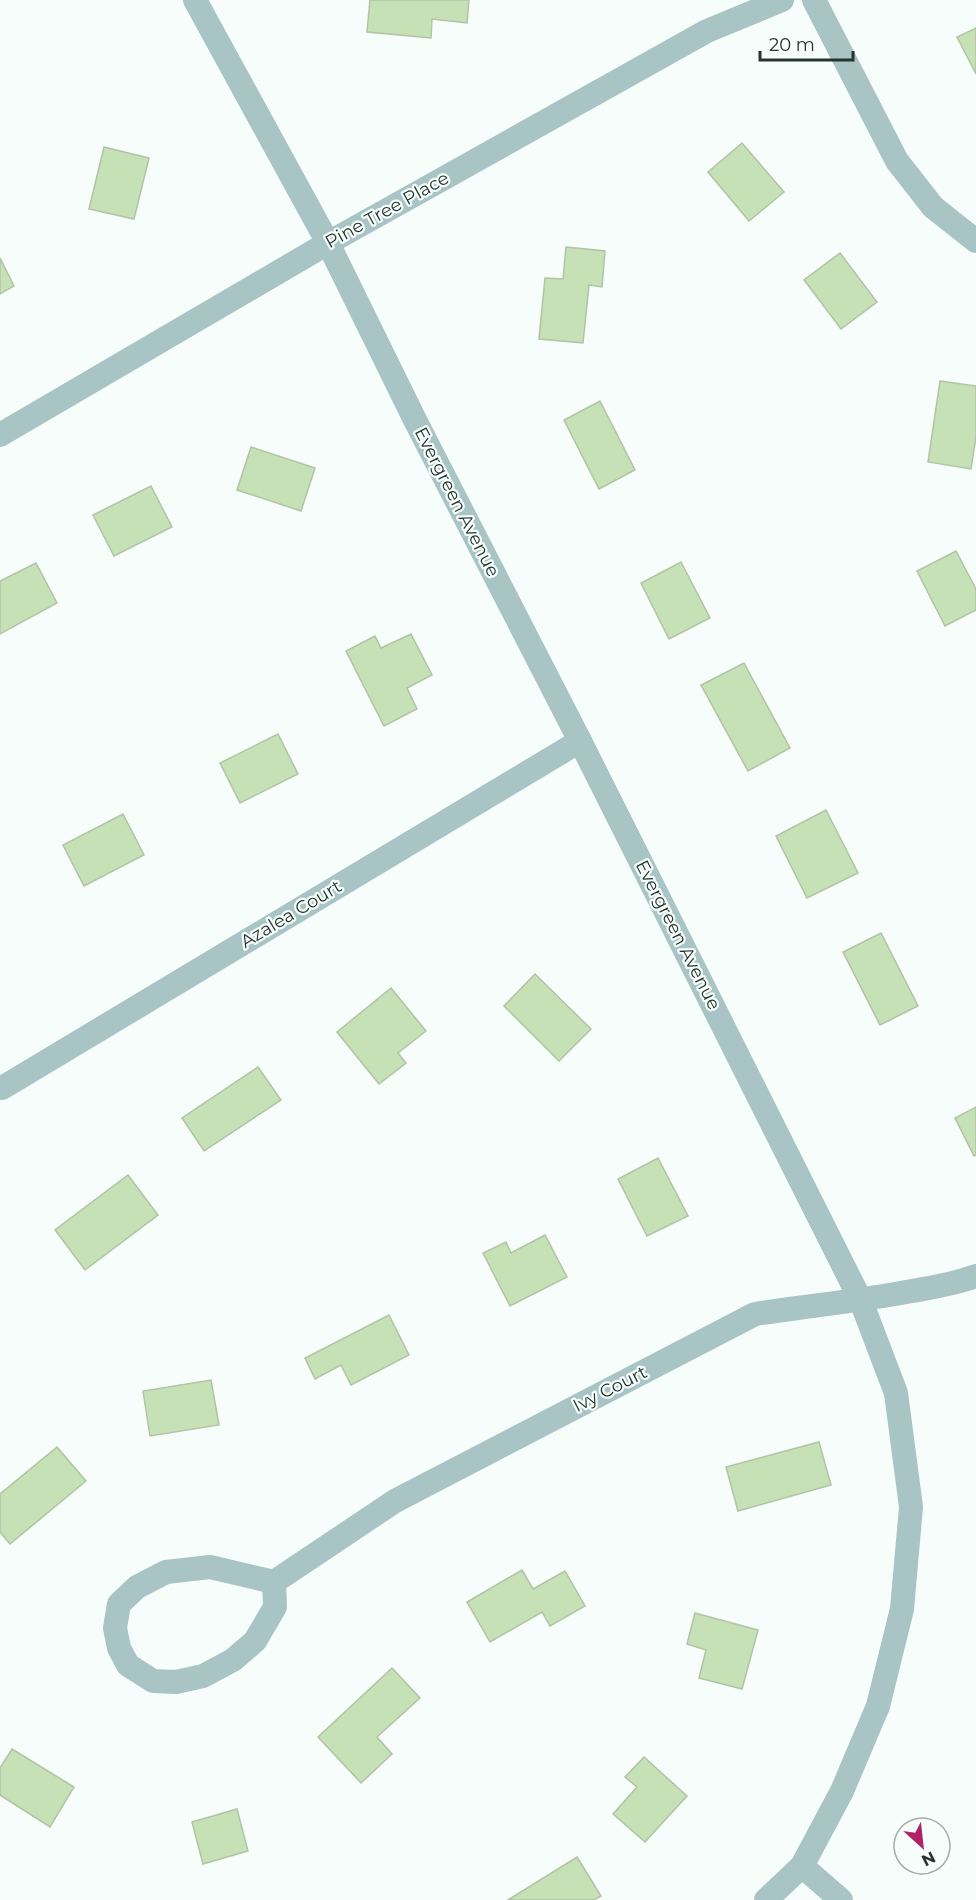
<svg xmlns="http://www.w3.org/2000/svg" width="976" height="1900" viewBox="0 0 976 1900" font-family="Montserrat,sans-serif">
  <style>
    .building { fill: #c6e1b5; stroke: #b2c3a6; stroke-width: 1.5 }
    .lines { fill: none; stroke-linecap: round; stroke-linejoin: round }
    .minor { stroke: #a9c4c5; stroke-width: 24 }
    .labels { text-anchor: middle; stroke-width: 4.5; stroke-linejoin: round; paint-order: stroke }
    .street-label { font-size: 18px; fill: #26342e; stroke: #f6fdfa }
  </style>
  <rect width="100%" height="100%" fill="#f6fdfa"/>
  <!-- building -->
  <g class="building">
    <polygon points="370,0 469,0 467,23 432,19 431,38 367,32"/>
    <polygon points="976,28 976,74 957,37"/>
    <polygon points="742,143 784,192 749,221 708,172"/>
    <polygon points="104,147 149,158 134,219 89,209"/>
    <polygon points="566,247 605,251 602,287 589,285 583,343 539,339 545,278 563,279"/>
    <polygon points="840,253 877,302 841,329 804,280"/>
    <polygon points="0,258 14,286 0,294"/>
    <polygon points="940,381 976,386 976,437 971,469 928,462"/>
    <polygon points="600,401 635,470 599,489 564,420"/>
    <polygon points="251,447 315,468 301,511 237,490"/>
    <polygon points="151,486 172,527 114,556 93,515"/>
    <polygon points="956,551 976,589 976,610 945,626 917,571"/>
    <polygon points="681,562 710,618 669,639 641,583"/>
    <polygon points="36,563 57,603 0,634 0,581"/>
    <polygon points="411,634 432,675 407,688 417,709 384,726 346,651 375,636 381,648"/>
    <polygon points="744,663 790,748 748,771 701,685"/>
    <polygon points="278,734 298,774 240,803 220,763"/>
    <polygon points="826,810 858,873 807,898 776,836"/>
    <polygon points="123,814 144,855 84,886 63,845"/>
    <polygon points="881,933 918,1006 880,1025 843,952"/>
    <polygon points="535,974 591,1029 559,1061 504,1006"/>
    <polygon points="391,988 426,1031 398,1053 406,1063 379,1084 337,1032"/>
    <polygon points="258,1067 281,1100 204,1151 182,1118"/>
    <polygon points="976,1107 976,1155 974,1156 955,1118"/>
    <polygon points="658,1158 688,1216 647,1236 618,1179"/>
    <polygon points="128,1175 158,1215 85,1270 55,1230"/>
    <polygon points="545,1235 567,1277 510,1306 483,1253 506,1242 511,1253"/>
    <polygon points="389,1315 409,1355 351,1385 341,1365 315,1379 305,1358"/>
    <polygon points="211,1380 219,1425 150,1436 143,1391"/>
    <polygon points="819,1442 831,1485 738,1511 726,1467"/>
    <polygon points="57,1447 86,1481 10,1544 0,1532 0,1494"/>
    <polygon points="522,1570 533,1589 565,1571 585,1606 550,1626 542,1612 490,1642 467,1602"/>
    <polygon points="695,1613 758,1630 742,1689 699,1678 706,1650 687,1644"/>
    <polygon points="392,1668 420,1698 377,1737 392,1754 361,1783 318,1737"/>
    <polygon points="12,1749 74,1787 50,1827 0,1795 0,1768"/>
    <polygon points="644,1757 687,1796 645,1842 613,1814 637,1787 625,1777"/>
    <polygon points="237,1809 248,1851 203,1864 192,1822"/>
    <polygon points="577,1857 601,1896 594,1900 508,1900"/>
  </g>
  <g class="lines">
    <!-- minor -->
    <g class="minor">
      <polyline points="195,0 328,243 415,420 580,741 861,1301 896,1393 911,1507 902,1609 878,1706 842,1791 802,1866 766,1900"/>
      <polyline points="814,0 897,161 933,207 976,241"/>
      <polyline points="0,435 328,243 707,31 782,0"/>
      <polyline points="2,1088 580,741"/>
      <polygon points="210,1567 274,1582 275,1607 255,1641 233,1660 203,1676 176,1682 153,1681 128,1665 119,1648 115,1628 119,1604 137,1587 166,1572"/>
      <path d="M274 1582 395 1501 755 1314C807 1306 860 1301 912 1291 934 1287 955 1284 976 1276"/>
      <polyline points="802,1866 841,1900"/>
    </g>
  </g>
  <g class="labels">
    <!-- street labels -->
    <g class="street-label">
      <text transform="translate(387 210) rotate(-29)" y="6">Pine Tree Place</text>
      <text transform="translate(457 502) rotate(63)" y="6">Evergreen Avenue</text>
      <text transform="translate(291 914) rotate(-31)" y="6">Azalea Court</text>
      <text transform="translate(678 935) rotate(63)" y="6">Evergreen Avenue</text>
      <text transform="translate(610 1389) rotate(-27)" y="6">Ivy Court</text>
    </g>
  </g>
  <!-- north arrow -->
  <g transform="translate(922 1846) rotate(153)"><circle r="28" fill="#f6fdfa" stroke="#a3ada8" stroke-width="1.5"/>
  <path d="M0-4.5L10 22L0 15L-10 22Z" fill="#ae2464"/>
  <text y="-9" font-size="16" font-weight="bold" text-anchor="middle" fill="#26342e">N</text>
  </g>
  <!-- scale -->
  <path d="M760 51v9h93v-9" fill="none" stroke="#26342e" stroke-width="3"/>
  <text x="769" y="51" font-size="18" fill="#26342e" stroke="#f6fdfa" stroke-width="4.5" paint-order="stroke">20 m</text>
</svg>
